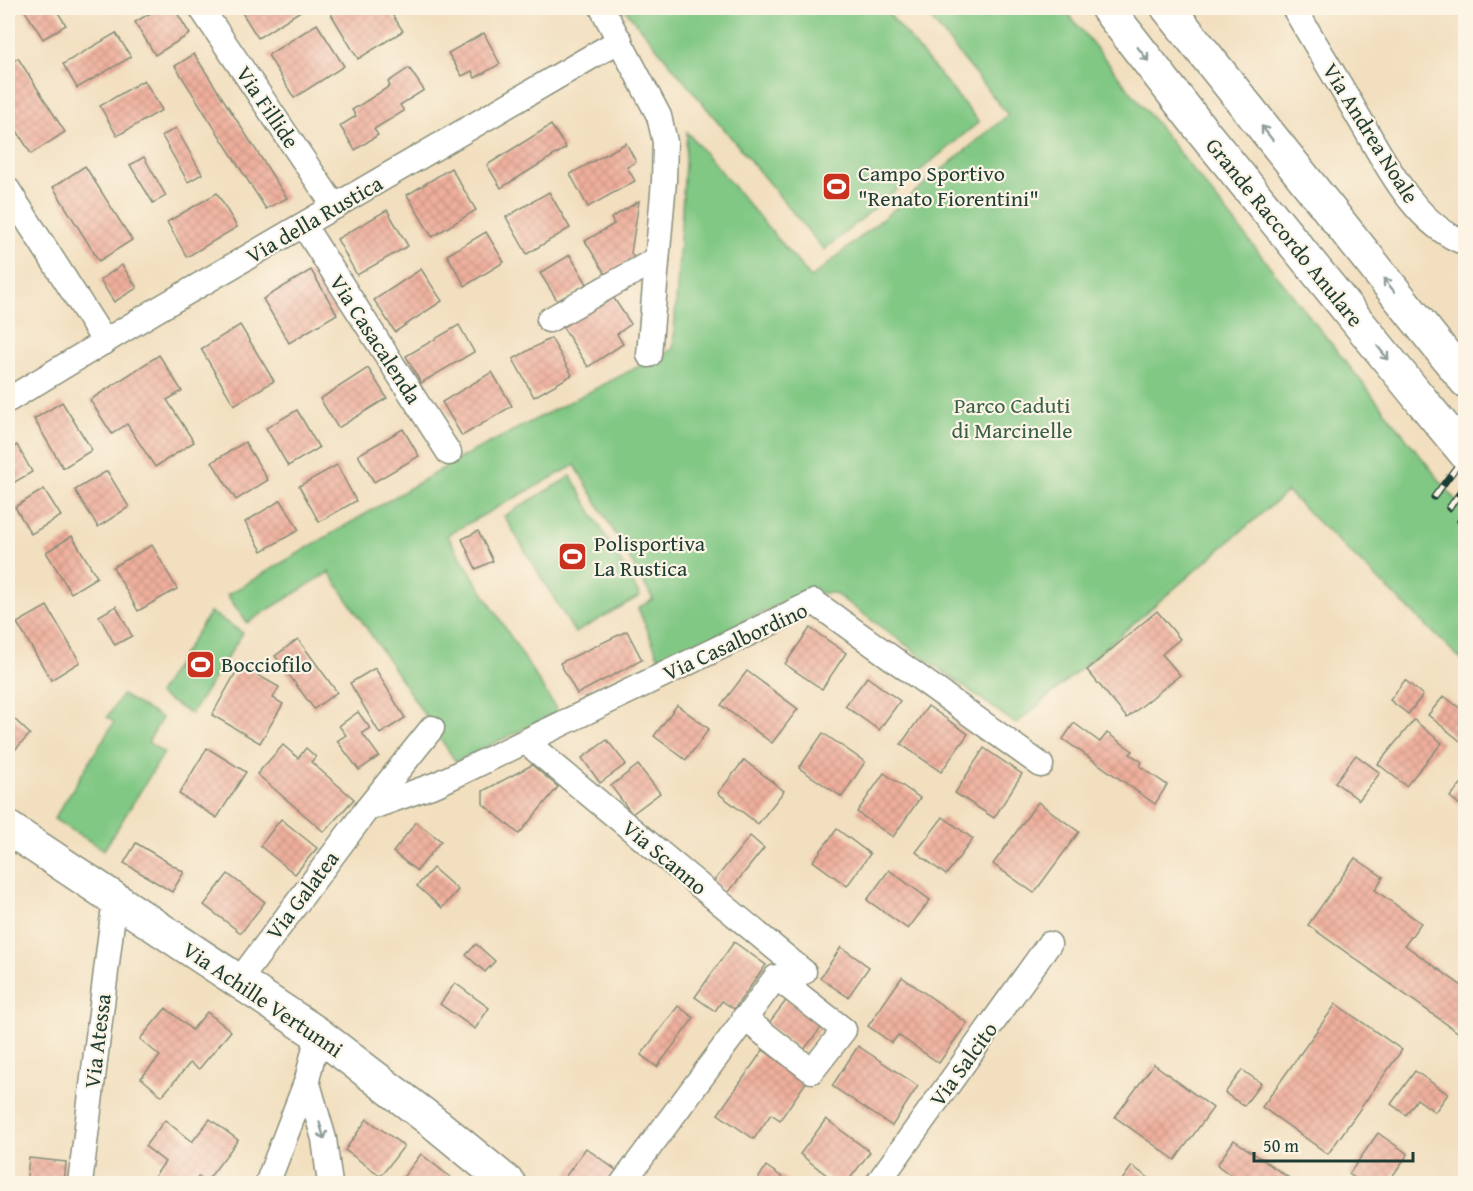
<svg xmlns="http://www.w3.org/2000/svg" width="1473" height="1191" viewBox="0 0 1473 1191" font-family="'Gentium Book Plus',serif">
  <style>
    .green { fill: #81c884; stroke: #50825c; stroke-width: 1.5 }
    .building { fill: url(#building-cross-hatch) }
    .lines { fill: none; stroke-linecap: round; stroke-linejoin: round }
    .street-casing { stroke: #888e7a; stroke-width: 27 }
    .secondary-casing { stroke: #888e7a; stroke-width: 36 }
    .highway-casing { stroke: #888e7a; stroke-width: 36 }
    .street { stroke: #fff; stroke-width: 24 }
    .secondary { stroke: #fff; stroke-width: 33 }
    .highway { stroke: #fff; stroke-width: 33 }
    .rail-casing { stroke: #1f3d34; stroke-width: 7 }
    .rail { stroke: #fcf5e5; stroke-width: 4.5; stroke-dasharray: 14; stroke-linecap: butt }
    .highway-bridge-casing { stroke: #888e7a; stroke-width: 36; stroke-linecap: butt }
    .highway-bridge { stroke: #fff; stroke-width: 33 }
    .oneway { stroke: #8f9e9a }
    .labels { text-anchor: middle; stroke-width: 4.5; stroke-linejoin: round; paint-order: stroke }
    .street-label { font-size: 22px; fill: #1f3d34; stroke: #fcf5e5 }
    .poi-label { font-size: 22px; fill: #1f3d34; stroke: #fcf5e5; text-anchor: start }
    .park-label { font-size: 22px; fill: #386048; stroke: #fcf5e5 }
  </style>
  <defs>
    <pattern id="building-cross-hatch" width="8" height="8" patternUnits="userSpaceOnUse" patternTransform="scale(1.5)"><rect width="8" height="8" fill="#efaf9c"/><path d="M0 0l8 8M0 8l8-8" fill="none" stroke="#cc9787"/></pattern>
  </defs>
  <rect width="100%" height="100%" fill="#fcf5e5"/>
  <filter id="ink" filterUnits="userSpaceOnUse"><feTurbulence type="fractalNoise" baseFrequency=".0167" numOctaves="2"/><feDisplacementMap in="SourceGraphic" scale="12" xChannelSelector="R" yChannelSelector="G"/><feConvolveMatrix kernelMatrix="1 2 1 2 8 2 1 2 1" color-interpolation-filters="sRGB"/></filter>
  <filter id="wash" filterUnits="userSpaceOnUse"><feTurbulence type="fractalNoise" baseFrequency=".008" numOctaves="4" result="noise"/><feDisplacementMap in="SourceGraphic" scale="24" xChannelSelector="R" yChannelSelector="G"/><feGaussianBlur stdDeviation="1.35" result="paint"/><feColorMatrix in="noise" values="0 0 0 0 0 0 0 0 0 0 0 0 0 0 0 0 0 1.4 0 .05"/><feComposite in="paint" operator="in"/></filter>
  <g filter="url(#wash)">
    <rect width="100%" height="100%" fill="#f2dfbf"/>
    <!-- green -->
    <g class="green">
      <polygon points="624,8 884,8 979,122 824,250"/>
      <polygon points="922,8 1063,8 1093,44 1465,512 1465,663 1287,492 1016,724 834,593 802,593 661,663 638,608 653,599 575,465 447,535 558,712 456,762 329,572 247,623 227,595 466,455 673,349 687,132 811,278 1008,115"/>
      <polygon points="571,476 640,596 575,633 504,516"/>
      <polygon points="210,612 243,633 191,714 158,694"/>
      <polygon points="122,695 162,718 148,742 164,753 104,850 54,819 114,722 107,717"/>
    </g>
    <g id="blocks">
      <!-- building -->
      <g class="building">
        <polygon points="23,8 55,8 66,25 43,39"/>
        <polygon points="159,8 174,8 190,34 155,55 135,22"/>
        <polygon points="239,8 300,8 302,10 258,38"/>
        <polygon points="341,8 388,8 403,31 358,59 331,14"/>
        <polygon points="317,24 344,66 294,98 268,55"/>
        <polygon points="116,33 131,57 77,88 63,64"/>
        <polygon points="484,33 500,64 475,78 472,71 462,76 448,53"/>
        <polygon points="194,54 287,198 266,209 175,66"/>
        <polygon points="18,58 65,132 31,154 8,116 8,64"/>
        <polygon points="409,68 424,90 400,105 404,111 374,129 378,135 355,150 340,126 356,116 352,110 390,86 388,82"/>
        <polygon points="144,80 162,110 117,136 100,106"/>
        <polygon points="551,125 566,148 501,188 487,165"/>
        <polygon points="176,128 202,174 188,182 162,136"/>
        <polygon points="626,143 636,162 627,167 635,181 588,207 570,174"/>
        <polygon points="144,157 166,196 153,203 130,165"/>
        <polygon points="85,166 132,240 99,261 53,187"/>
        <polygon points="451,168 476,210 432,237 407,195"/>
        <polygon points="549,192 570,228 527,254 506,217"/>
        <polygon points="217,193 237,227 187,257 167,222"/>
        <polygon points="639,201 631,253 634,258 606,275 585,241 614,224 611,218"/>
        <polygon points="387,210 408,246 357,275 337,239"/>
        <polygon points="486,232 504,262 465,286 447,255"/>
        <polygon points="570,255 587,284 558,302 540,273"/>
        <polygon points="122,265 137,288 114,302 100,280"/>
        <polygon points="421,269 442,301 395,332 374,300"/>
        <polygon points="311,270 337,314 289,343 263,299"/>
        <polygon points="611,294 631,324 617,334 623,344 588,367 562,326"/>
        <polygon points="240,325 274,381 234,405 201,349"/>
        <polygon points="459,325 474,352 421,383 406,356"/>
        <polygon points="551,338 572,375 534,397 513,359"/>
        <polygon points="159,355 182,391 167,400 194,442 155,467 127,424 112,434 90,400"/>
        <polygon points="368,368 387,398 338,428 320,399"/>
        <polygon points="492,372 512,406 462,436 442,402"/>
        <polygon points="62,402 92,450 63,468 34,419"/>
        <polygon points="297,410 319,448 288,466 266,428"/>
        <polygon points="403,429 419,456 374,482 358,455"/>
        <polygon points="245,442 268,480 236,500 212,462"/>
        <polygon points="17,445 32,472 8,486 8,450"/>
        <polygon points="337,465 356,501 319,522 299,486"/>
        <polygon points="107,471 129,507 98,527 75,490"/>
        <polygon points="44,489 61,516 31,534 15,507"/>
        <polygon points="281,500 299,530 262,551 245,522"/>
        <polygon points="478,531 493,561 476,569 462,539"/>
        <polygon points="72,536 97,577 71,593 46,552"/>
        <polygon points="152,545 177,589 138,611 113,567"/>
        <polygon points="47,606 80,662 51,680 17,623"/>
        <polygon points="116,606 132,636 115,645 99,616"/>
        <polygon points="1157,611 1180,639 1162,654 1180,675 1127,718 1087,670"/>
        <polygon points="810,628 846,653 822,689 785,664"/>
        <polygon points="627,631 642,660 577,694 560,663"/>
        <polygon points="298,639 337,692 314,709 275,656"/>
        <polygon points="240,665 279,687 273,698 283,704 260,743 212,715"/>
        <polygon points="375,668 405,718 380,734 350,683"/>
        <polygon points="747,671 798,709 772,743 721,705"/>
        <polygon points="867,677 900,701 879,730 845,706"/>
        <polygon points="1405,680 1423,695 1408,714 1390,700"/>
        <polygon points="1444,696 1466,713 1464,744 1428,715"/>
        <polygon points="677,705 709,729 686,760 654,736"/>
        <polygon points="928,706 968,734 941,772 901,744"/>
        <polygon points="358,712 370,728 362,733 379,756 359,770 337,741 346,735 339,726"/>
        <polygon points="8,713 30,734 12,753 8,749"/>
        <polygon points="1414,720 1442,743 1406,786 1378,764"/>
        <polygon points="1074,723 1100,742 1107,733 1133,751 1130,754 1142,762 1140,766 1167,785 1155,804 1063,739"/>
        <polygon points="823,733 865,762 842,797 799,768"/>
        <polygon points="607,740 626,764 600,783 582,758"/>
        <polygon points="283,745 298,758 306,748 316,757 311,762 354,799 324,832 257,774"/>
        <polygon points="207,748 246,772 217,818 179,794"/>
        <polygon points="984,748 1022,774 994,818 955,793"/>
        <polygon points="1356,755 1380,773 1359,800 1335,782"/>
        <polygon points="744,760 784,791 758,824 718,793"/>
        <polygon points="532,765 558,787 519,834 483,804 483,791"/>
        <polygon points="638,765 660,793 632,814 611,786"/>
        <polygon points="884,773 920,798 893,837 857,812"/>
        <polygon points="1466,778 1466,810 1450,797"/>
        <polygon points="1038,802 1079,832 1034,893 993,864"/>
        <polygon points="943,817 973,839 946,875 916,852"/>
        <polygon points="281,819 317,848 295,874 260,846"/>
        <polygon points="416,822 441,841 417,871 393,852"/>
        <polygon points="837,829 870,854 847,886 813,861"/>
        <polygon points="750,836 764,848 728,893 713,882"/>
        <polygon points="136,843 184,872 172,892 124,863"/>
        <polygon points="1355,858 1383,877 1375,890 1421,923 1405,945 1466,989 1466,1038 1308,925"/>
        <polygon points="433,868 458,890 442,908 417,886"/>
        <polygon points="889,870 930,900 908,929 867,900"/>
        <polygon points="228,874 265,902 241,933 204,905"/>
        <polygon points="734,942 766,965 734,1009 722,1001 715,1011 695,997"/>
        <polygon points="476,944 495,961 485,972 466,955"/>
        <polygon points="841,947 869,967 848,997 820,978"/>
        <polygon points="902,977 967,1023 939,1063 898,1035 892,1043 868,1026"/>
        <polygon points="455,983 489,1008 475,1029 440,1004"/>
        <polygon points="788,998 823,1025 803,1051 768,1024"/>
        <polygon points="1336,1004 1402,1050 1328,1154 1262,1107"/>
        <polygon points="678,1006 694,1018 657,1067 641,1055"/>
        <polygon points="166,1008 192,1030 207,1012 231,1031 199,1069 190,1063 162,1096 141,1078 160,1056 140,1039"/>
        <polygon points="858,1046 918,1086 892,1126 832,1086"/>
        <polygon points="763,1050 807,1081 780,1120 771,1114 754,1139 718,1114"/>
        <polygon points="1154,1064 1213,1108 1175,1160 1115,1117"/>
        <polygon points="1242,1070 1261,1083 1244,1106 1225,1093"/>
        <polygon points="1415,1071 1448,1094 1435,1112 1417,1099 1406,1115 1391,1104"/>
        <polygon points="210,1119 238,1140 206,1182 199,1176 193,1184 149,1184 165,1162 145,1146 165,1120 192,1142"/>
        <polygon points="367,1119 404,1146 381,1176 345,1150"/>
        <polygon points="826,1119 870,1152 846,1184 838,1184 800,1154"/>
        <polygon points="1378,1133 1408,1154 1387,1184 1363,1184 1349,1174"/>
        <polygon points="1234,1140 1292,1180 1289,1184 1243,1184 1217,1165"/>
        <polygon points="586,1148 617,1171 608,1184 560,1184"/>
        <polygon points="421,1154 454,1180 451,1184 398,1184"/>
        <polygon points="29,1158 66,1162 64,1184 26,1184"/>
        <polygon points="766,1166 792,1184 755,1184"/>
        <polygon points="1132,1166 1157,1184 1119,1184"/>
      </g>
    </g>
  </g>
  <g filter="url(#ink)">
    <use href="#blocks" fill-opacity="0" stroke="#888e7a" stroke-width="1.5"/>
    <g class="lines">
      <defs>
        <g id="street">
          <polyline points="201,8 335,207"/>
          <polyline points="602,8 659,116 665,142 664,181 649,355"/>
          <path d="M1294 8C1314 42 1335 76 1355 111 1382 156 1413 225 1466 243"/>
          <polyline points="8,190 105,342"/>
          <polyline points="304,226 449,453"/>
          <polyline points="549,320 657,259"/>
          <polyline points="8,400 155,311 620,40"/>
          <polyline points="526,742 804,972"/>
          <polyline points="367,809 432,728"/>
          <polyline points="239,981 367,809 437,784 814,602 1041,765"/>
          <polyline points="307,1080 324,1139 330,1184"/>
          <polyline points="80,1184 115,898"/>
          <polyline points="267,1184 307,1080 318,1034"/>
          <polyline points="622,1184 776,977 844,1030 812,1071 744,1018"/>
          <polyline points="877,1184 1049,944"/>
        </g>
        <polyline id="secondary" points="8,828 318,1034 437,1125 509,1184"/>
        <g id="highway">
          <polyline points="1107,8 1201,129 1422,401"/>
          <polyline points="1168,8 1466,381"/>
        </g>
      </defs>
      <!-- street casing -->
      <use href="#street" class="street-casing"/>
      <!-- secondary casing -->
      <use href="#secondary" class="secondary-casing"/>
      <!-- highway casing -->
      <use href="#highway" class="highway-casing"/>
      <!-- street -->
      <use href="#street" class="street"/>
      <!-- secondary -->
      <use href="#secondary" class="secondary"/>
      <!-- highway -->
      <use href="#highway" class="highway"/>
      <defs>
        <g id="rail">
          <polyline points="1434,497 1466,454"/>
          <polyline points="1449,508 1466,484"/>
          <polyline points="1460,521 1466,514"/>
        </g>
      </defs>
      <!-- rail casing -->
      <use href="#rail" class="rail-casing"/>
      <!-- rail -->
      <use href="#rail" class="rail"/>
      <defs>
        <polyline id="highway-bridge" points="1422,401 1466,454"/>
      </defs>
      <!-- highway-bridge casing -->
      <use href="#highway-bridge" class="highway-bridge-casing"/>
      <!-- highway-bridge -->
      <use href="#highway-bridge" class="highway-bridge"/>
    </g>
    <!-- one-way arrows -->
    <defs><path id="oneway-shaft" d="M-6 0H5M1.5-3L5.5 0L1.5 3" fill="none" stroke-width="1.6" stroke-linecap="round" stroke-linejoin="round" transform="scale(1.5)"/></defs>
    <g class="oneway">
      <use href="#oneway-shaft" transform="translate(1143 54) rotate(52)"/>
      <use href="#oneway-shaft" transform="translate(1267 133) rotate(-128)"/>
      <use href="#oneway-shaft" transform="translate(1389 285) rotate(-129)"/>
      <use href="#oneway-shaft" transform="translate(1383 353) rotate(51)"/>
      <use href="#oneway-shaft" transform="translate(322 1131) rotate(74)"/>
    </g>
  </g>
  <!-- icons -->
  <defs>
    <symbol id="stadium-square" viewBox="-11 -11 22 22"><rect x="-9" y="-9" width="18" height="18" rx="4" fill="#c8321e" stroke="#fcf5e5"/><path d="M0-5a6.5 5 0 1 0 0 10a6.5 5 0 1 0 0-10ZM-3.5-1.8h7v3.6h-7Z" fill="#fff"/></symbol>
  </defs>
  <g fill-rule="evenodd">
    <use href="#stadium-square" x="820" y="170" width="33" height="33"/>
    <use href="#stadium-square" x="556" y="540" width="33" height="33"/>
    <use href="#stadium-square" x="184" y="648" width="33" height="33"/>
  </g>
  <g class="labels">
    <!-- street labels -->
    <g class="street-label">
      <text transform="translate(268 107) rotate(56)" y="8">Via Fillide</text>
      <text transform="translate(1371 133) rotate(58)" y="8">Via Andrea Noale</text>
      <text transform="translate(314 219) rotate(-30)" y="8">Via della Rustica</text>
      <text transform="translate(1285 232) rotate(51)" y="8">Grande Raccordo Anulare</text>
      <text transform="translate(376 339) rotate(57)" y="8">Via Casacalenda</text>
      <text transform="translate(735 641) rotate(-25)" y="8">Via Casalbordino</text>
      <text transform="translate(665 857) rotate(40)" y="8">Via Scanno</text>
      <text transform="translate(302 895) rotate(-53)" y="8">Via Galatea</text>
      <text transform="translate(263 999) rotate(34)" y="8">Via Achille Vertunni</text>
      <text transform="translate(97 1041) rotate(-83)" y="8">Via Atessa</text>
      <text transform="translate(963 1064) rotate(-54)" y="8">Via Salcito</text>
    </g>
    <!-- poi labels -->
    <g class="poi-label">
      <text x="858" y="181">Campo Sportivo<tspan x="858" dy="25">"Renato Fiorentini"</tspan></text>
      <text x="594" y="551">Polisportiva<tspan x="594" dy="25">La Rustica</tspan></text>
      <text x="221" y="672">Bocciofilo</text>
    </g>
    <!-- park labels -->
    <g class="park-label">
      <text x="1012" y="413">Parco Caduti<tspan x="1012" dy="25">di Marcinelle</tspan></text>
    </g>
  </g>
  <!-- margin -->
  <rect width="1473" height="1191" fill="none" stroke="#fcf5e5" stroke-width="30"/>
  <!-- scale -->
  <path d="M1254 1152v9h159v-9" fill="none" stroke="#1f3d34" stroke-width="3"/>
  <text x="1263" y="1152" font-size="18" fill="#1f3d34" stroke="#fcf5e5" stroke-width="4.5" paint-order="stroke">50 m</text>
</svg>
